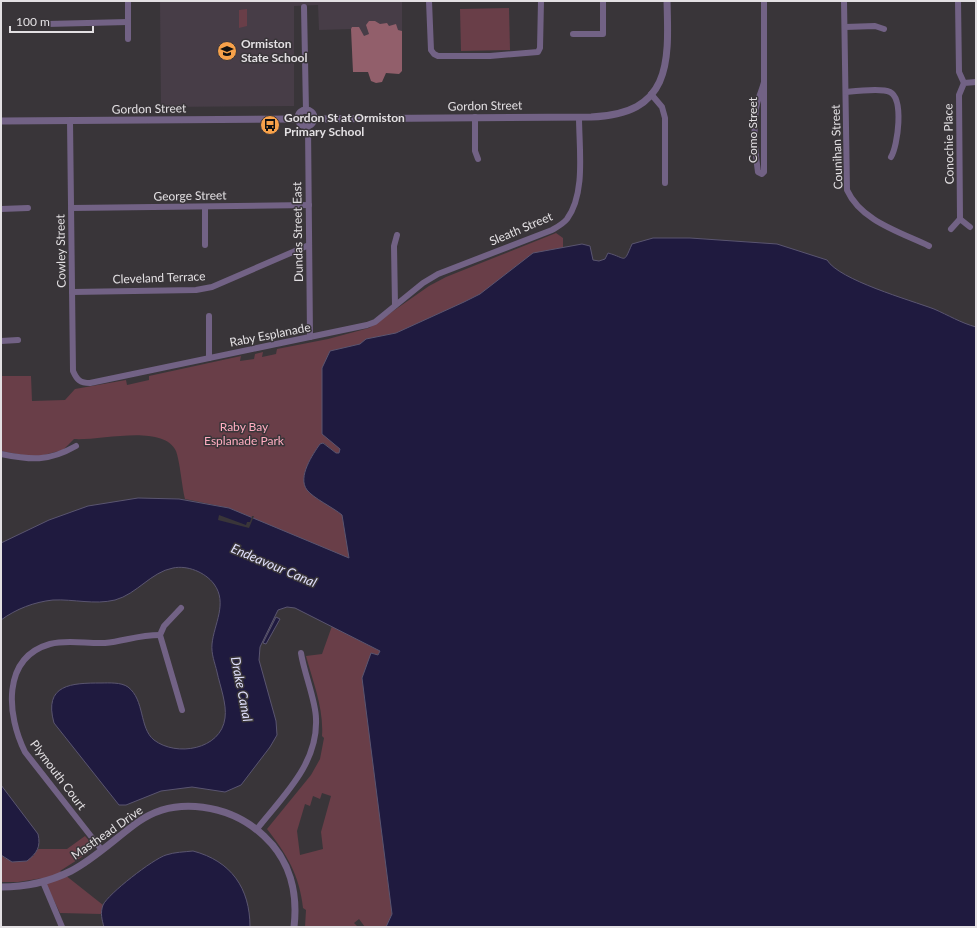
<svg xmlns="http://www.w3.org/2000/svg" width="977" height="928" viewBox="0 0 977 928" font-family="Lato,sans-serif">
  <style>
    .built { fill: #473d47 }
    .green { fill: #693e48; fill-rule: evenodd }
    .forest { fill: #925f6b }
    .water { fill: #1f1a3f; stroke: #5a5570 }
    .pier { fill: #393539 }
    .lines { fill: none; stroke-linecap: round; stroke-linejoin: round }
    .minor { stroke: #726285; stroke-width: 6 }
    .tertiary { stroke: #726285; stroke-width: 7 }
    .labels { text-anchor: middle; stroke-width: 3; stroke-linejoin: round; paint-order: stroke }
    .poi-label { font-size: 12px; font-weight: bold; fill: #e3e0e3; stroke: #393539; text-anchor: start }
    .street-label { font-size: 12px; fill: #e3e0e3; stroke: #393539 }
    .park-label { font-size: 12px; fill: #ffadc0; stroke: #393539 }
    .water-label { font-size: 13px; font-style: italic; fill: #e1e0fd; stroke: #393539 }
  </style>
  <rect width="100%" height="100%" fill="#393539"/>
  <!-- built -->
  <polygon class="built" points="160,1 402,1 402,71 353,72 352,29 319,30 318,5 294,6 294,106 161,107"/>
  <!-- green -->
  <g class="green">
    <polygon points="509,8 510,50 461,51 460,9"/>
    <polygon points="247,9 247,26 239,28 239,10"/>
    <path d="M556 233 563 238V248L576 246 340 449 339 453H336L324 443 320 444 312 456 345 521 349 559 229 508 185 499C182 487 180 462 176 451 163 423 99 441 74 439L63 450 40 456 33 457 1 451V376H31L32 401 65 400 75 389 126 380 127 385 149 380V376L241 356 240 361 254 359 255 354 263 352 262 357 276 354 277 349 328 339 369 328 429 286 446 277Z"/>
    <path d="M332 626 380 651 378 655 372 653 392 914 386 927H365L359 919 354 923 358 927H305L306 910 303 908C299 874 287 855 267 829L311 775 320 759 324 738 322 736C324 709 313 682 306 656L322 654ZM322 793 331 796 321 832 323 849 300 855 297 831 305 804 310 806 313 796 320 799Z"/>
    <polygon points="85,836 91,843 88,853 60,871 103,905 101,914 60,913 43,878 18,882 1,882 1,855 6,859 33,856 38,849 67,849"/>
  </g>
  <!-- forest -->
  <polygon class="forest" points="369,21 375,21 380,24 387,23 389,26 396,24 398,30 402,31 402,71 399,74 386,73 382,82 376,83 371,81 368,72 353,72 351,29 352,27 359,27 364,36 369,34 366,25"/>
  <!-- water -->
  <g class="water">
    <path d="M653 238H690L777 244 827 260C839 280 910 300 934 309 948 315 961 323 976 327V927H386L392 914 362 678 371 653 378 655 380 651 295 608 287 607 278 610 260 647 259 660 276 721 277 735 270 747 241 785 225 792 192 787 161 791 126 805H119L54 723C43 684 72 683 101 683 109 683 121 682 128 687 145 700 139 728 154 740 176 757 221 750 225 718 227 704 220 686 217 672 215 663 211 654 212 644 214 624 228 603 214 584 205 572 187 565 173 568 151 572 137 594 115 600 94 605 74 599 53 600 34 602 16 609 1 620V543L49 520 88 506 138 498 179 499 229 508 349 558 342 515C334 508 313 498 307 490 297 477 313 454 320 444L323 443 336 453H339L340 449 322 434V368L330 351 360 344 366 339 396 333 464 302 480 294 533 253 582 244 590 246 593 260 599 261 605 259 608 253C627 258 623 265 632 244Z"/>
    <polygon points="276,617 280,619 266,644 263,643"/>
    <path d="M1 785 38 834C41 847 37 853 27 861L12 862 1 855Z"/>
    <path d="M193 851C231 861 250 888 250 927H104C102 920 100 913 103 905 108 894 153 859 166 855 175 852 184 852 193 851Z"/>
  </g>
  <!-- pier -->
  <polygon class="pier" points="219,515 246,525 247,522 250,522 252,516 254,516 249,528 218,520"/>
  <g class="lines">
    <!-- minor -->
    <g class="minor">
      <polyline points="128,1 128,39"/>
      <polyline points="429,1 431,50 434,54 438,56 490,56 538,52 540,48 541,1"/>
      <path d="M764 1V172L762 174 758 172C755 152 753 130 756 109 757 100 762 91 764 82"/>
      <path d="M844 1 847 190C861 221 900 232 929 246"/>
      <polyline points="958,1 959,72 964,83"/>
      <polyline points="304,7 306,111"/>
      <polyline points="47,24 128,22"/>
      <polyline points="845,27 875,26 884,29"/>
      <polyline points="573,34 603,34 603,1"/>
      <path d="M846 92C856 91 882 88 890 92 904 99 898 145 891 157"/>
      <polyline points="651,94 662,107 665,118 665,183"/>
      <polyline points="475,117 475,151 478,159"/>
      <path d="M70 121 73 371C77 380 80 383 90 383L367 325 375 322 423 283 438 274 552 230C557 227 563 224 567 219 586 193 579 148 579 117"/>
      <polyline points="308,126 310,337"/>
      <polyline points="205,207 205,245"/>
      <polyline points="71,208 309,205"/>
      <polyline points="1,209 28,208"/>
      <polyline points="960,219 959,95 964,83 976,82"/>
      <polyline points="951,229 960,219 970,227"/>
      <polyline points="72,292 196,290 212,287 309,245"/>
      <polyline points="395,305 394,246 397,235"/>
      <polyline points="209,316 209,358"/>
      <polyline points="1,341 18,340"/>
      <path d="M1 454C31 460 48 462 76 446"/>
      <polyline points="181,608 164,626 160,635 182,710"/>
      <path d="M257 829C283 796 318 764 316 719 316 701 304 673 301 653"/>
      <path d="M101 849 25 752C7 716 1 658 50 644 68 639 87 644 105 643 125 641 138 635 160 635"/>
      <polyline points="43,882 62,927"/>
    </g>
    <!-- tertiary -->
    <g class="tertiary">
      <circle cx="306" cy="118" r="8"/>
      <path d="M313 119 591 117C671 114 669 64 667 1"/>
      <polyline points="1,121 298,119"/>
      <path d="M1 887C26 887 49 882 71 871 93 860 117 837 138 822 176 795 231 805 264 836 290 860 298 893 294 927"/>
    </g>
  </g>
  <!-- icons -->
  <defs>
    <symbol id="school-disc" viewBox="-11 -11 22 22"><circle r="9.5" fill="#f7a14a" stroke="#393539"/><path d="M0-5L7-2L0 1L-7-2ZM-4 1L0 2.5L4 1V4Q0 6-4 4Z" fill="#111"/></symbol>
    <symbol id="bus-disc" viewBox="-11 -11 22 22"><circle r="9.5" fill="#f7a14a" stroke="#393539"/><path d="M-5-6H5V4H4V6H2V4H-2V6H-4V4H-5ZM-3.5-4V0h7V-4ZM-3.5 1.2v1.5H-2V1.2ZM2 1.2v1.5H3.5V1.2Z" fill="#111"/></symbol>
  </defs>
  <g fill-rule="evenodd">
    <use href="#school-disc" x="216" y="40" width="22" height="22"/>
    <use href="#bus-disc" x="259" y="114" width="22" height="22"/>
  </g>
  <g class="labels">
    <!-- poi labels -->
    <g class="poi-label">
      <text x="241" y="48">Ormiston<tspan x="241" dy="14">State School</tspan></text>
      <text x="284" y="122">Gordon St at Ormiston<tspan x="284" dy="14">Primary School</tspan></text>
    </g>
    <!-- street labels -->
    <g class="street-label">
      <text transform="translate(485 106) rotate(-1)" y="4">Gordon Street</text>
      <text transform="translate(149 109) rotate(-1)" y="4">Gordon Street</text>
      <text transform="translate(753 130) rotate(-90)" y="4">Como Street</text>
      <text transform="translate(949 144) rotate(-91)" y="4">Conochie Place</text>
      <text transform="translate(837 147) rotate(-92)" y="4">Counihan Street</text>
      <text transform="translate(190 196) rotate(-1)" y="4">George Street</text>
      <text transform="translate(521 229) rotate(-23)" y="4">Sleath Street</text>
      <text transform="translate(298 232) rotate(-91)" y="4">Dundas Street East</text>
      <text transform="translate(61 251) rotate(-91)" y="4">Cowley Street</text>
      <text transform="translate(159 278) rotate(-2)" y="4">Cleveland Terrace</text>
      <text transform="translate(270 335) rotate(-11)" y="4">Raby Esplanade</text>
      <text transform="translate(58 775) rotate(53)" y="4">Plymouth Court</text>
      <text transform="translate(107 833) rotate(-35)" y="4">Masthead Drive</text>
    </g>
    <!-- park labels -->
    <g class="park-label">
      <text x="244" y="431">Raby Bay<tspan x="244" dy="14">Esplanade Park</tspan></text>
    </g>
    <!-- water labels -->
    <g class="water-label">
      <text transform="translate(274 565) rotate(23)" y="5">Endeavour Canal</text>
      <text transform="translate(242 689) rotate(79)" y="5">Drake Canal</text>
    </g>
  </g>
  <!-- border -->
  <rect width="977" height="928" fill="none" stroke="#e3e0e3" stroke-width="4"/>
  <!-- scale -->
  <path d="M10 26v6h83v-6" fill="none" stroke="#e3e0e3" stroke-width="2"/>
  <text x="16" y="26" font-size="12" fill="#e3e0e3" stroke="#393539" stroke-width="3" paint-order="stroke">100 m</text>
</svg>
